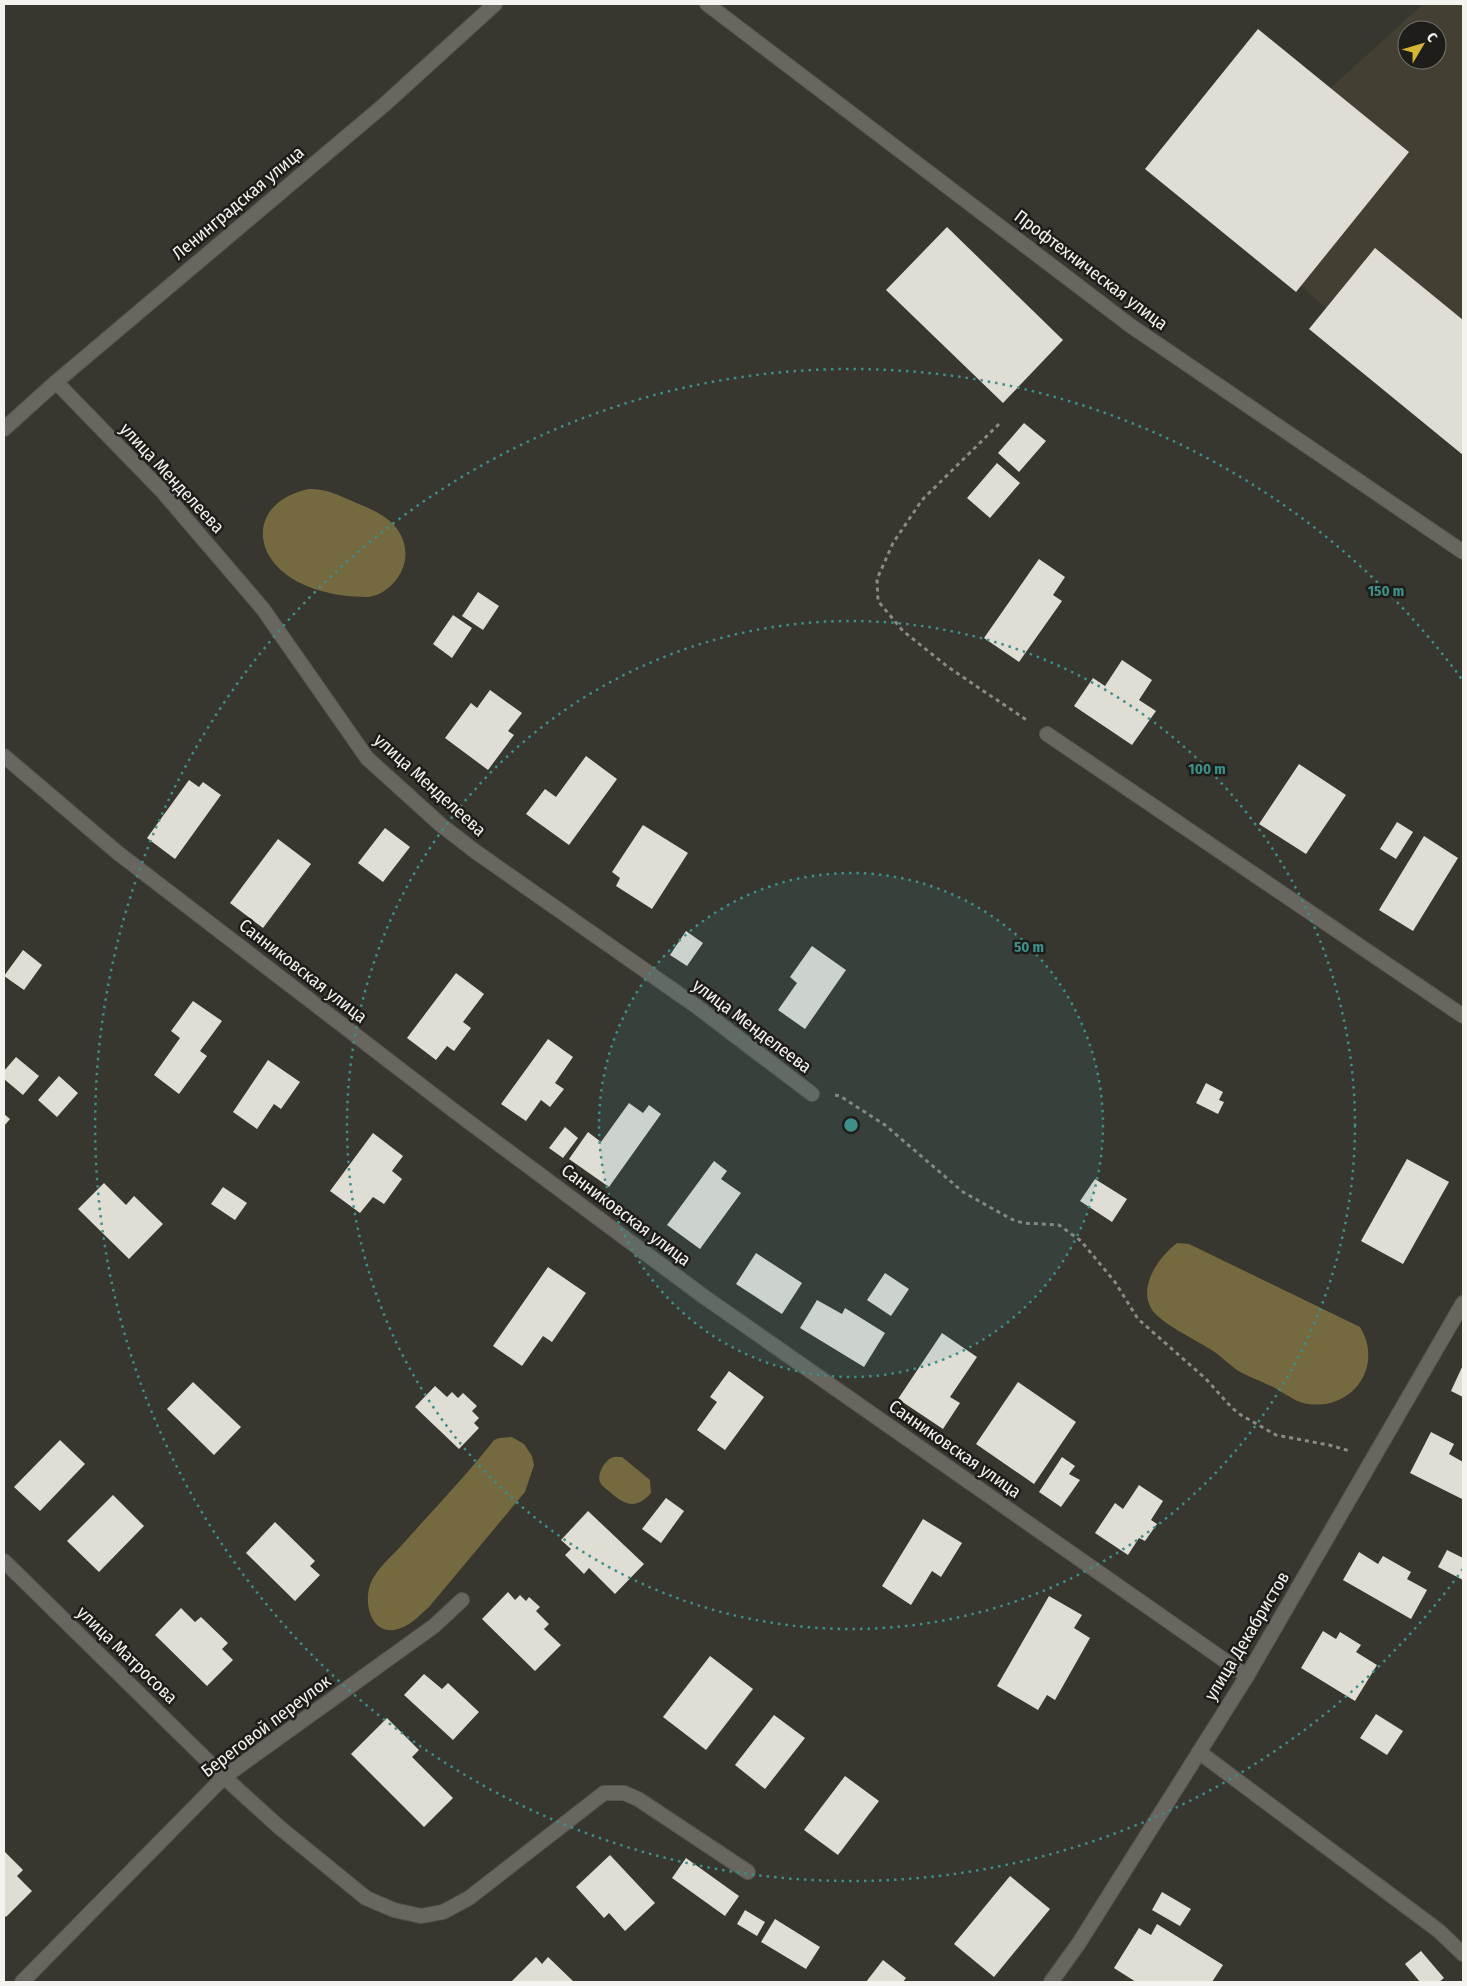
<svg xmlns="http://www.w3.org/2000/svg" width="1467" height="1986" viewBox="0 0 1467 1986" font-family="'Fira Sans Condensed',sans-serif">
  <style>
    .built { fill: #433f32; fill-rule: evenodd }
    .water { fill: #756940 }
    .building { fill: #e0ddd5 }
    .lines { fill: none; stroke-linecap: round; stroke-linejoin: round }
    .service-casing { stroke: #57554f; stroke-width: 16 }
    .minor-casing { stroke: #57554f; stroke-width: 16 }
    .tertiary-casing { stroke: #57554f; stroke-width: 16 }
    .path { stroke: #8b8a84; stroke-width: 3; stroke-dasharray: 4 4; stroke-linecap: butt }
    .service { stroke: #68665f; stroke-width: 14 }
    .minor { stroke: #68665f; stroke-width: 14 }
    .tertiary { stroke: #68665f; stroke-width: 14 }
    .ring { fill: none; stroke: #3d8f88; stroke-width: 2.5; stroke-dasharray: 2.5 5 }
    .labels { text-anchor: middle; stroke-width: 5; stroke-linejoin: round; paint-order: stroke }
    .street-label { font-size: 18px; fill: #f5f3ef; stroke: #1e1d1a }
    .centre { fill: #3d8f88; stroke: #1e1d1a; stroke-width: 2.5 }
    .ring-label { font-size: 15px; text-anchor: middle; font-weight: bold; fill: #3d8f88; stroke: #1e1d1a; stroke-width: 5; stroke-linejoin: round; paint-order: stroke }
  </style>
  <rect width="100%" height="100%" fill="#37362f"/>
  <!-- built -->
  <path class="built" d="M1423 4H1463V434L1207 200ZM1407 30H1437V60H1407Z"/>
  <!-- water -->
  <g class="water">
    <path d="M309 489C327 489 336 494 352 501 363 506 377 511 386 518 407 533 412 560 396 580 389 589 379 596 368 597 345 597 319 593 298 582 248 555 251 501 309 489Z"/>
    <path d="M1177 1243 1189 1244 1360 1327C1384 1366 1353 1410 1308 1404 1298 1403 1287 1395 1278 1390 1265 1382 1250 1378 1237 1370 1227 1363 1220 1355 1210 1349 1196 1340 1158 1322 1151 1308 1138 1285 1160 1256 1177 1243Z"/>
    <path d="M512 1437 524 1444 532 1456 534 1465 525 1492 429 1607C419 1616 408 1628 394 1630 370 1633 364 1602 370 1585 375 1570 391 1557 401 1546 432 1511 465 1477 494 1440L499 1438Z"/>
    <path d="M622 1457 650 1480 651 1493C637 1509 626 1506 611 1493 607 1489 602 1487 600 1482 597 1474 604 1462 611 1458 614 1456 619 1457 622 1457Z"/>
  </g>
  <!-- building -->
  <g class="building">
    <polygon points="1258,29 1409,152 1296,292 1145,169"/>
    <polygon points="947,227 1063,340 1003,403 886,290"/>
    <polygon points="1375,248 1463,320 1463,455 1309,329"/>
    <polygon points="1024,423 1046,441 1019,472 998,453"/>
    <polygon points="997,463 1020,483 990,518 967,498"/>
    <polygon points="1039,559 1065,577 1053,595 1062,601 1019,662 984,638"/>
    <polygon points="478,592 499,606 483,630 462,616"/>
    <polygon points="453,615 472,628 452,658 433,644"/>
    <polygon points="1122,660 1152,680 1139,700 1156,711 1132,745 1074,706 1093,678 1105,686"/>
    <polygon points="490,690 522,713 508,731 514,735 488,770 445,738 471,703 477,708"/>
    <polygon points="586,756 617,779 569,845 526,814 545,789 556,797"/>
    <polygon points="1299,764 1346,795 1306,854 1259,824"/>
    <polygon points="189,780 199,787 203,782 221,795 175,859 147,838"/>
    <polygon points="1397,822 1413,832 1396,859 1380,849"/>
    <polygon points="643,825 688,853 652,909 616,886 620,878 612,872"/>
    <polygon points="385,828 410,847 383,882 358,863"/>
    <polygon points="1424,836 1458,858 1413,931 1379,910"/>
    <polygon points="278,839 311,864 263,928 230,903"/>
    <polygon points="686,931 703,943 687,966 670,955"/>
    <polygon points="812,946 846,970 805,1029 778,1010 797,983 790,977"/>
    <polygon points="23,950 42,965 24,990 4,976"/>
    <polygon points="456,973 484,994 463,1022 471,1028 454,1051 447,1046 436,1060 407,1038"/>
    <polygon points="193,1001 222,1021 200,1051 207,1056 179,1094 154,1075 180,1038 171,1031"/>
    <polygon points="548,1039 573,1057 555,1083 564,1089 550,1107 541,1100 526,1121 501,1104"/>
    <polygon points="16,1057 39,1076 23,1095 4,1079 4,1071"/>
    <polygon points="268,1060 300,1082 281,1109 274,1104 257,1129 233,1112"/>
    <polygon points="59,1076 78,1093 57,1117 38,1100"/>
    <polygon points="1206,1083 1223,1092 1219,1100 1224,1102 1218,1114 1196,1103"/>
    <polygon points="629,1103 643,1113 649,1105 661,1114 609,1187 569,1159 588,1132 601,1142"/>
    <polygon points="4,1114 10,1119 4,1126"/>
    <polygon points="565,1127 578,1138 563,1158 549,1148"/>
    <polygon points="373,1133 403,1156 392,1171 402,1179 384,1204 373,1197 360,1213 330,1191"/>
    <polygon points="1407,1159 1449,1182 1403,1264 1361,1241"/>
    <polygon points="714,1161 727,1171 721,1179 741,1193 700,1249 667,1225"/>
    <polygon points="1095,1179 1127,1199 1112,1222 1080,1201"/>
    <polygon points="104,1183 126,1205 134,1196 163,1224 129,1259 78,1209"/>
    <polygon points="223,1187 247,1203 235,1220 211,1204"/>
    <polygon points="756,1253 802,1283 782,1314 736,1284"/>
    <polygon points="548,1267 586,1293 552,1342 543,1336 522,1366 493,1346"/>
    <polygon points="885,1273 909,1289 891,1316 867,1300"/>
    <polygon points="817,1300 842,1314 845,1308 885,1333 864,1367 800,1328"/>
    <polygon points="942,1333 977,1357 950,1397 960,1403 943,1429 898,1399"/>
    <polygon points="1463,1365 1463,1397 1451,1391"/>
    <polygon points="729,1371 764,1397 725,1450 697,1430 717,1402 710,1397"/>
    <polygon points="193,1382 241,1427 214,1455 167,1409"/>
    <polygon points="1018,1382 1076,1422 1034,1484 976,1444"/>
    <polygon points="435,1386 447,1397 452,1392 458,1398 463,1393 477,1406 472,1411 479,1418 474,1423 479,1428 459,1449 415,1407"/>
    <polygon points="1431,1432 1454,1444 1449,1454 1463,1462 1462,1499 1410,1473"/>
    <polygon points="60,1440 85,1464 40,1511 14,1487"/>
    <polygon points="1062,1457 1075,1466 1069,1474 1080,1480 1061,1507 1039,1492"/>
    <polygon points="1139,1485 1163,1501 1151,1520 1157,1524 1145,1541 1139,1538 1128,1555 1095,1533 1115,1503 1123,1509"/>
    <polygon points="113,1495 144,1526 99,1572 67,1541"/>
    <polygon points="666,1498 684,1511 661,1543 642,1529"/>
    <polygon points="588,1511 644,1564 615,1594 589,1568 584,1574 565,1555 571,1549 561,1540"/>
    <polygon points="923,1519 962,1543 941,1577 932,1571 911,1605 882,1586"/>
    <polygon points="275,1522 315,1561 310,1566 320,1575 295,1601 246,1553"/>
    <polygon points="1447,1550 1463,1558 1463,1580 1438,1567"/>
    <polygon points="1359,1552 1378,1564 1383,1556 1411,1572 1407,1579 1427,1590 1411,1619 1343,1580"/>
    <polygon points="508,1592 515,1600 520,1595 526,1601 529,1597 540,1607 536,1611 549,1624 544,1629 561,1645 535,1671 482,1619"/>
    <polygon points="1049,1596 1082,1615 1074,1628 1090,1638 1055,1700 1047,1695 1038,1710 997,1686"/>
    <polygon points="181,1608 195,1622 201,1617 228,1643 222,1649 233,1660 207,1686 155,1635"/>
    <polygon points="1323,1631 1336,1639 1340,1632 1361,1645 1356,1652 1377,1665 1355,1701 1301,1668"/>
    <polygon points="710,1656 753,1689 706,1750 663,1717"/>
    <polygon points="424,1674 442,1689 448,1683 479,1712 453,1740 404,1695"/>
    <polygon points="1376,1714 1403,1731 1387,1755 1360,1738"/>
    <polygon points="774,1715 805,1738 765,1789 735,1765"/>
    <polygon points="387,1718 419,1750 412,1757 453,1798 424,1827 351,1754"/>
    <polygon points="845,1776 879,1801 838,1855 804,1830"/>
    <polygon points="4,1851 23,1870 17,1876 32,1891 6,1917 4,1915"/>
    <polygon points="610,1855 655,1903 625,1931 609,1913 604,1918 576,1887"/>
    <polygon points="686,1858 739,1896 725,1916 672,1878"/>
    <polygon points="1010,1876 1050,1909 994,1977 954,1944"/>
    <polygon points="1162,1892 1191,1909 1180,1926 1152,1910"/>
    <polygon points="745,1910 765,1922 757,1936 737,1924"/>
    <polygon points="775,1919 820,1947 806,1969 761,1942"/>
    <polygon points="1157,1924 1223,1965 1212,1982 1136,1982 1114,1968 1139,1928 1151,1935"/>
    <polygon points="1421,1951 1444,1978 1439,1982 1420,1982 1405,1964"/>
    <polygon points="536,1957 542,1964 548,1957 574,1982 511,1982"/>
    <polygon points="883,1960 906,1978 903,1982 866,1982"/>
  </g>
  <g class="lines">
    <defs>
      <g id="service">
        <polyline points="1047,734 1463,1016"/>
        <polyline points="1199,1752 1439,1931 1463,1954"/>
        <polyline points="224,1777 279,1827 366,1898 394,1910 421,1916 443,1912 469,1898 604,1793 624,1793 638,1799 748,1872"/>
        <polyline points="22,1982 224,1777 434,1626 462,1600"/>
      </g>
      <g id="minor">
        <polyline points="56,382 162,491 263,609 367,758 441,825 476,852 696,1006 812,1094"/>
        <polyline points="4,756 118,853 453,1110 703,1296 1247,1676"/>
        <polyline points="4,1561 224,1777"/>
        <polyline points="1051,1982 1079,1943 1247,1676 1463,1303"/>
      </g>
      <g id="tertiary">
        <polyline points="707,4 1131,326 1463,552"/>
        <polyline points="4,429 56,382 384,105 495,4"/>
      </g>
    </defs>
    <!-- service casing -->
    <use href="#service" class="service-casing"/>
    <!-- minor casing -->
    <use href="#minor" class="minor-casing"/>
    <!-- tertiary casing -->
    <use href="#tertiary" class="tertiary-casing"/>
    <!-- path -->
    <g class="path">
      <polyline points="999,424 922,500 893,543 877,579 878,601 903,631 948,667 1028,721"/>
      <polyline points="835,1095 840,1096 885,1125 963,1192 1011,1219 1023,1223 1059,1225 1081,1241 1115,1282 1138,1319 1206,1379 1232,1408 1241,1415 1276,1435 1329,1445 1350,1451"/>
    </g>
    <!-- service -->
    <use href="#service" class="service"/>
    <!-- minor -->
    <use href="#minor" class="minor"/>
    <!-- tertiary -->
    <use href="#tertiary" class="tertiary"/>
  </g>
  <!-- distance rings -->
  <circle cx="851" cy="1125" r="252" fill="#3d8f88" fill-opacity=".12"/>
  <g class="ring">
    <circle cx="851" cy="1125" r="252"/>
    <circle cx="851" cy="1125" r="504"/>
    <path d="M1463 1569A756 756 0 1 1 1463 681"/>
  </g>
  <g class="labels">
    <!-- street labels -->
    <g class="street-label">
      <text transform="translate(238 203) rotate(-40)" y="6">Ленинградская улица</text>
      <text transform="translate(1091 270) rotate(37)" y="6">Профтехническая улица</text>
      <text transform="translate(172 478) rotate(47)" y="6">улица Менделеева</text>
      <text transform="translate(430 785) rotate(42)" y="6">улица Менделеева</text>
      <text transform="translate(303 971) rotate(38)" y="6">Санниковская улица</text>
      <text transform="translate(752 1026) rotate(37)" y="6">улица Менделеева</text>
      <text transform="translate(626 1215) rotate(37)" y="6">Санниковская улица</text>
      <text transform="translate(955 1449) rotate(35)" y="6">Санниковская улица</text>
      <text transform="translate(1247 1636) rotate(-59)" y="6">улица Декабристов</text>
      <text transform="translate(127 1655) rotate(44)" y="6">улица Матросова</text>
      <text transform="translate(266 1726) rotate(-37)" y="6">Береговой переулок</text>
    </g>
  </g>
  <circle cx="851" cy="1125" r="8" class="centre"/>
  <g class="ring-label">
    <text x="1386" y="596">150 m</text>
    <text x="1207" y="774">100 m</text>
    <text x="1029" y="952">50 m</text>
  </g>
  <!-- border -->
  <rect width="1467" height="1986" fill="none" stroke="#f5f3ef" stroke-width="10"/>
  <!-- north arrow -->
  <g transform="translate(1422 45) rotate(52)"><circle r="24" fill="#1e1d1a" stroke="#74736f"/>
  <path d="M0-4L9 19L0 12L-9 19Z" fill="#d5b534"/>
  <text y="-8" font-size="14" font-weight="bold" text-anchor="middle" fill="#f5f3ef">С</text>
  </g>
</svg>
